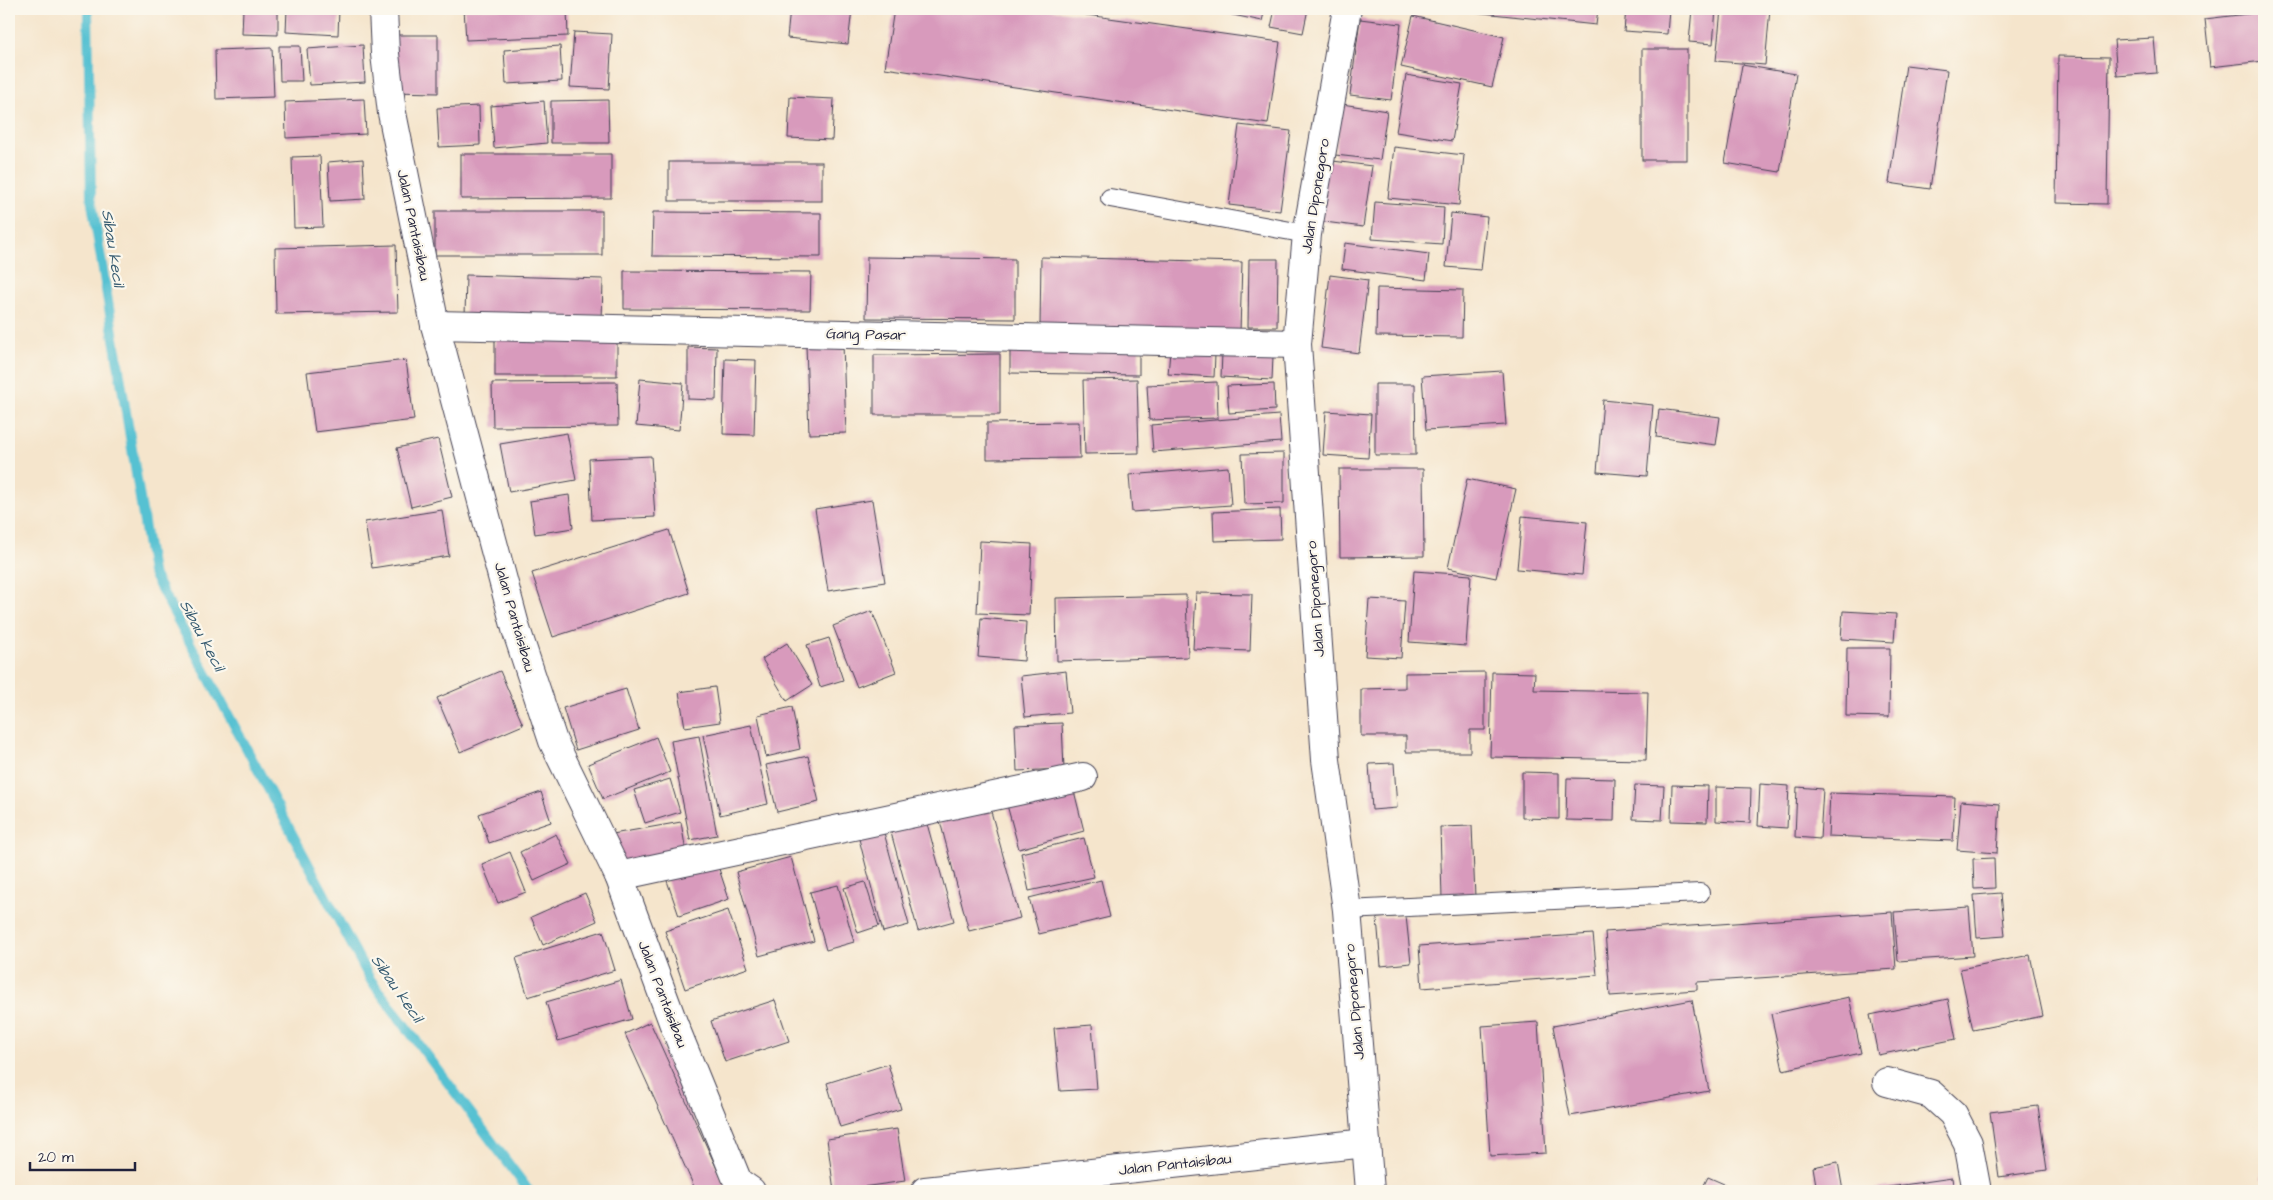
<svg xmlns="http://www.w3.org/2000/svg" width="2273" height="1200" viewBox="0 0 2273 1200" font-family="'Architects Daughter',sans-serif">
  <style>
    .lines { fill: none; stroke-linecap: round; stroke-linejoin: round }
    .stream { stroke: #57c1d2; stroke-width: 10 }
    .building { fill: #d89abc }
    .service-casing { stroke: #423f51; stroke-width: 20 }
    .minor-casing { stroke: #423f51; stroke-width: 30 }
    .service { stroke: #fff; stroke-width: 18 }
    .minor { stroke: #fff; stroke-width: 28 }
    .labels { text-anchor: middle; stroke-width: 4.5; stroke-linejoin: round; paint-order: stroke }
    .street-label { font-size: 15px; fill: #22223b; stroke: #fbf7ec }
    .water-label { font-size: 16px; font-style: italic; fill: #355a70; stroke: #fbf7ec }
  </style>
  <rect width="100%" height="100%" fill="#fbf7ec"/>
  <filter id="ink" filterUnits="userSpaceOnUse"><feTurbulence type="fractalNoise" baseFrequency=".02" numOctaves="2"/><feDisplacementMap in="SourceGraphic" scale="10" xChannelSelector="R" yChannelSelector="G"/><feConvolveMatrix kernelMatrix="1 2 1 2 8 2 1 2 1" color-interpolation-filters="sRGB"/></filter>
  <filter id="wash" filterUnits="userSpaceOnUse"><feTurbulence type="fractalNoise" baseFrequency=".0096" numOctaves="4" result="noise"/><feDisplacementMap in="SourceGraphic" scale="20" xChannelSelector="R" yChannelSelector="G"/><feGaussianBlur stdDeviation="1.12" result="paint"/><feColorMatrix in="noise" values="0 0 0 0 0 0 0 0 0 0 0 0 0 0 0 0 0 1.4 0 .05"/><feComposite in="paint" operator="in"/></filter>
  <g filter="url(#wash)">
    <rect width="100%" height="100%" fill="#f5e5cc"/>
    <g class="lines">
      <!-- stream -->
      <polyline class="stream" points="88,9 91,197 152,572 370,979 529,1191"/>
    </g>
    <g id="blocks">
      <!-- building -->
      <g class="building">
        <polygon points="243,9 278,9 278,35 242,34"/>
        <polygon points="287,9 339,9 338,35 286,32"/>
        <polygon points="464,9 567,9 568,36 466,40"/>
        <polygon points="790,9 852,9 848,44 787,38"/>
        <polygon points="894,9 1045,9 1280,42 1268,124 885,68"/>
        <polygon points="1204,9 1265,9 1262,21"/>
        <polygon points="1275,9 1308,9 1303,33 1271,27"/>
        <polygon points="1445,9 1598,9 1596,25"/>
        <polygon points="1626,9 1669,9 1667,34 1624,31"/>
        <polygon points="1692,9 1716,9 1713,44 1689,42"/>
        <polygon points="1721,9 1770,9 1765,65 1716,61"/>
        <polygon points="2264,12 2264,61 2210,67 2205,19"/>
        <polygon points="1413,16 1504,37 1492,87 1401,67"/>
        <polygon points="1360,19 1401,24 1391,100 1350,95"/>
        <polygon points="574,32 612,34 609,89 570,87"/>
        <polygon points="393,35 438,35 438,93 392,92"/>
        <polygon points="2154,38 2157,73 2117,76 2114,40"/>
        <polygon points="363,45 365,82 310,85 307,49"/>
        <polygon points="279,46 300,46 302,81 280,81"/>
        <polygon points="560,46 562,81 506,84 504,50"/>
        <polygon points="272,48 274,97 216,99 215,50"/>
        <rect x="1642" y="49" width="45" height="111"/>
        <polygon points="2058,56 2109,57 2107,204 2056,203"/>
        <polygon points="1742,65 1796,74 1780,172 1725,163"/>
        <polygon points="1906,65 1947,70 1930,189 1889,183"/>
        <polygon points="1406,75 1462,84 1452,141 1396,132"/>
        <polygon points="790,97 834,99 832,140 788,138"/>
        <polygon points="364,99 366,134 286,138 285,102"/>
        <polygon points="608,100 609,143 551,143 551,101"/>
        <polygon points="544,101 547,143 494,148 491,106"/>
        <polygon points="1342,104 1387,111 1380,160 1335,155"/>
        <polygon points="479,106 480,145 439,147 437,108"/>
        <polygon points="1239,125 1291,131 1280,211 1229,205"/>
        <polygon points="1394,147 1464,155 1459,205 1388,198"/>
        <polygon points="461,154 611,154 611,198 461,199"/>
        <polygon points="320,156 323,227 294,228 292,157"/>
        <polygon points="363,159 365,199 330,201 328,162"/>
        <polygon points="1325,160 1372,166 1363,227 1317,221"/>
        <rect x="669" y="162" width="153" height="39"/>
        <polygon points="1375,202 1444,207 1442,244 1372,239"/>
        <rect x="435" y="211" width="167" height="44"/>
        <polygon points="653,212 821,213 821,257 652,256"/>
        <polygon points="1451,213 1487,217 1481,270 1446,267"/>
        <polygon points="1345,243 1429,254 1426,280 1342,269"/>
        <polygon points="396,245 398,312 276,314 275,248"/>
        <polygon points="867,257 1015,259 1015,319 866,318"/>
        <polygon points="1041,257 1242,262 1240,332 1040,328"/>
        <polygon points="1249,259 1278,259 1277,327 1248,327"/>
        <polygon points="624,271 811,272 810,310 624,309"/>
        <polygon points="466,275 603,279 602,321 465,317"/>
        <polygon points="1330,275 1368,280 1359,353 1321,348"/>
        <polygon points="1377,288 1463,290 1462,337 1376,336"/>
        <rect x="495" y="336" width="122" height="40"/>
        <polygon points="843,344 846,433 809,434 806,345"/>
        <polygon points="1010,345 1139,347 1139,375 1010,373"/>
        <polygon points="688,347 717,348 716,400 688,399"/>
        <polygon points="1170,352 1215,355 1214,377 1168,374"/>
        <polygon points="1222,353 1273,356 1272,380 1221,377"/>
        <polygon points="1000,354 1000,415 874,415 874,355"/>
        <polygon points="725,359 756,360 754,435 723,434"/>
        <polygon points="406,360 414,420 315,432 307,372"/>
        <polygon points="1502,371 1506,425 1426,430 1422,376"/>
        <polygon points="640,379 683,383 679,430 636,426"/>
        <polygon points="1137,379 1139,453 1085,454 1083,380"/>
        <polygon points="617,382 618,426 493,427 492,383"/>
        <polygon points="1217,382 1218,418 1149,420 1147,385"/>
        <polygon points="1274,384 1275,410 1229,413 1227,386"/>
        <polygon points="1375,384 1415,384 1416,455 1375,455"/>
        <polygon points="1603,400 1653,405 1647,476 1597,472"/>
        <polygon points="1659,409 1720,417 1716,445 1656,437"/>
        <polygon points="1326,411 1371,414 1368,458 1323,455"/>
        <polygon points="1279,415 1281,442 1153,452 1151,425"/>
        <polygon points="1079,422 1080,458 987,459 987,423"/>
        <polygon points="567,433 576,480 509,492 500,444"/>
        <polygon points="438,439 452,497 411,507 397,448"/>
        <polygon points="1284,453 1284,503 1244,504 1242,454"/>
        <polygon points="651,456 655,517 592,520 589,459"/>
        <polygon points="1228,467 1231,505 1132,512 1129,475"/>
        <polygon points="1339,469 1423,469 1424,556 1340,557"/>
        <polygon points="1467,479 1516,489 1496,578 1448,568"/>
        <polygon points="569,495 573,528 535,534 530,501"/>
        <polygon points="872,500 885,582 828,591 815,509"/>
        <polygon points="1280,509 1281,539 1214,541 1213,512"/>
        <polygon points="442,510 449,556 372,568 365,522"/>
        <polygon points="1522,516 1587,522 1582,575 1517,569"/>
        <polygon points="669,530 689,593 553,637 532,573"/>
        <polygon points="980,541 1032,544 1029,615 977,613"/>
        <polygon points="1414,571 1471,575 1466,646 1409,642"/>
        <polygon points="1196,593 1252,594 1250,651 1193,649"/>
        <polygon points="1186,595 1188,657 1057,661 1056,598"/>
        <polygon points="1369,599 1405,601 1401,658 1365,656"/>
        <polygon points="872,611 896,672 857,687 833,626"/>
        <polygon points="1843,611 1896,614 1894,642 1841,639"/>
        <polygon points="981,618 1026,622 1024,661 978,657"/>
        <polygon points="829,638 843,680 820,687 807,645"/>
        <polygon points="787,643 812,685 787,701 762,659"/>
        <polygon points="1847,648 1890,648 1889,717 1846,716"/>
        <polygon points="500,671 523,725 460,752 437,698"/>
        <polygon points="1066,671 1070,713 1025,717 1021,676"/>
        <polygon points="1485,672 1485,730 1470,730 1470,752 1406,752 1406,736 1361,736 1361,689 1405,688 1405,673"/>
        <polygon points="1492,672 1535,673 1534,690 1648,692 1646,760 1490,757"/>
        <polygon points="715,687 720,722 685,727 679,692"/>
        <polygon points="626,689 639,730 576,750 563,708"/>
        <polygon points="792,707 800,749 766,757 758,715"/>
        <polygon points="1062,723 1064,769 1017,771 1015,725"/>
        <polygon points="751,725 768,804 720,815 703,735"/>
        <polygon points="699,736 717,835 690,840 671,741"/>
        <polygon points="656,737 670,772 603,799 588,764"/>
        <polygon points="808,756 819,802 777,812 766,765"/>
        <polygon points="1394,763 1397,808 1372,810 1369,764"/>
        <polygon points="1522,772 1559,773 1559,819 1522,818"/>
        <polygon points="1567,778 1615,779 1614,821 1566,820"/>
        <polygon points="670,779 680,812 645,823 634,790"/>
        <polygon points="1760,784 1789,786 1787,828 1758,826"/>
        <polygon points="1635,785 1664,786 1662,820 1633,819"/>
        <polygon points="1672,785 1708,786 1707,822 1671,821"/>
        <polygon points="1073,787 1084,831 1019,849 1007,805"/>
        <polygon points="1716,787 1751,788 1750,823 1716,821"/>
        <polygon points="1797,787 1823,789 1820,839 1795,837"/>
        <polygon points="541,792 551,822 489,843 479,814"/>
        <polygon points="986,793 1020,918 969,931 936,806"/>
        <polygon points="1830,793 1955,797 1953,841 1828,836"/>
        <polygon points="1961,801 2000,804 1997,853 1957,850"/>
        <polygon points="926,820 954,921 918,931 890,829"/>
        <polygon points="681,822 687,858 613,870 607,835"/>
        <polygon points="1472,826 1475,897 1442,898 1440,827"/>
        <polygon points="883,829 909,925 883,932 858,835"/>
        <polygon points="556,834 571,864 534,881 520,852"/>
        <polygon points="1084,838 1094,877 1029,891 1021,853"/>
        <polygon points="713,851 729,899 679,916 663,869"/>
        <polygon points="510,852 526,892 498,903 482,864"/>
        <polygon points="791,857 814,941 759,956 736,872"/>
        <polygon points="1994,858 1995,888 1974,889 1973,859"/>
        <polygon points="1101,880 1110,917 1039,934 1029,898"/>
        <polygon points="865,882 879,926 858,933 844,888"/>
        <polygon points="838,885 854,942 826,950 810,892"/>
        <polygon points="585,893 597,921 543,945 531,917"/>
        <polygon points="2001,893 2005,936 1977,938 1974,895"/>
        <polygon points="1969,907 1973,956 1898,961 1894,912"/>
        <polygon points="728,910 748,968 685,989 665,931"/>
        <polygon points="1892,912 1896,969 1697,982 1697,990 1610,996 1605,932"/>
        <polygon points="1406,916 1411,963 1381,966 1377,918"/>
        <polygon points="603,931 615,970 528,997 516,958"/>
        <polygon points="1593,934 1597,975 1422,988 1419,946"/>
        <polygon points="2030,955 2043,1016 1973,1030 1960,969"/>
        <polygon points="621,980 632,1019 558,1041 546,1002"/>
        <polygon points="1849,997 1861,1053 1783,1070 1771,1014"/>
        <polygon points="1948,999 1956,1039 1878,1055 1870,1015"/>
        <polygon points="775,1000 789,1041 725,1062 711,1021"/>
        <polygon points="1692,1000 1709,1091 1570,1116 1553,1026"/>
        <polygon points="650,1022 727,1191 696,1191 625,1034"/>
        <polygon points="1538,1022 1546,1153 1490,1156 1482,1026"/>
        <polygon points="1092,1025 1097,1089 1060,1091 1054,1028"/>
        <polygon points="888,1064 901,1109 840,1127 827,1083"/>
        <polygon points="2038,1106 2047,1170 1999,1177 1990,1112"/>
        <polygon points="897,1129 905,1181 834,1191 827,1139"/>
        <polygon points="2263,1160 2264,1160 2264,1179 2261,1179"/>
        <polygon points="1838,1162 1843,1191 1817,1191 1813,1167"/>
        <polygon points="1708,1177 1740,1191 1701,1191"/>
        <polygon points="1952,1178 1954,1191 1868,1191 1868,1190"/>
      </g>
    </g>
  </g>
  <g filter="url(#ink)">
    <use href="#blocks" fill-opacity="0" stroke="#423f51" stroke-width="1"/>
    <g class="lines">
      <defs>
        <g id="service">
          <polyline points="1110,198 1307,234"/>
          <polyline points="1347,910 1700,893"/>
        </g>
        <g id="minor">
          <polyline points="383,9 385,54 392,113 435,325 516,629 553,741 619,876 674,1025 738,1182 751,1191"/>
          <polyline points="1347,9 1307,234 1297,344 1326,760 1347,910 1370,1191"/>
          <polyline points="435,325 1297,344"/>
          <polyline points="619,876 1083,777"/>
          <polyline points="1887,1082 1931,1094 1953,1114 1968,1143 1977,1191"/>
          <polyline points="925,1191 1366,1143"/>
        </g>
      </defs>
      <!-- service casing -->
      <use href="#service" class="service-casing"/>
      <!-- minor casing -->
      <use href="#minor" class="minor-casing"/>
      <!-- service -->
      <use href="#service" class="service"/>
      <!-- minor -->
      <use href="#minor" class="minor"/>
    </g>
  </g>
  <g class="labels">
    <!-- street labels -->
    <g class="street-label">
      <text transform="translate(1315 196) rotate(-81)" y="5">Jalan Diponegoro</text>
      <text transform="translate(414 225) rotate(78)" y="5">Jalan Pantaisibau</text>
      <text transform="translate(866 334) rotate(1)" y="5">Gang Pasar</text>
      <text transform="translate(1315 599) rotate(-94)" y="5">Jalan Diponegoro</text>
      <text transform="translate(515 617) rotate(74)" y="5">Jalan Pantaisibau</text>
      <text transform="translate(663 994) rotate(69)" y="5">Jalan Pantaisibau</text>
      <text transform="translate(1354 1002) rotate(-95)" y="5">Jalan Diponegoro</text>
      <text transform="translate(1175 1164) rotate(-6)" y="5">Jalan Pantaisibau</text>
    </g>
    <!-- water labels -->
    <g class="water-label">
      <text transform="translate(114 248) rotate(81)" y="6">Sibau kecil</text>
      <text transform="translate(203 635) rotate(62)" y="6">Sibau kecil</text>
      <text transform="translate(398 988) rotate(55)" y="6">Sibau kecil</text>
    </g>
  </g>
  <!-- margin -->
  <rect width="2273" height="1200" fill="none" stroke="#fbf7ec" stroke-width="30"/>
  <!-- scale -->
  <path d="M30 1162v8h105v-8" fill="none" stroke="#22223b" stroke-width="2.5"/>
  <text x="38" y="1162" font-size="15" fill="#22223b" stroke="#fbf7ec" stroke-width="4" paint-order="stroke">20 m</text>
</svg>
